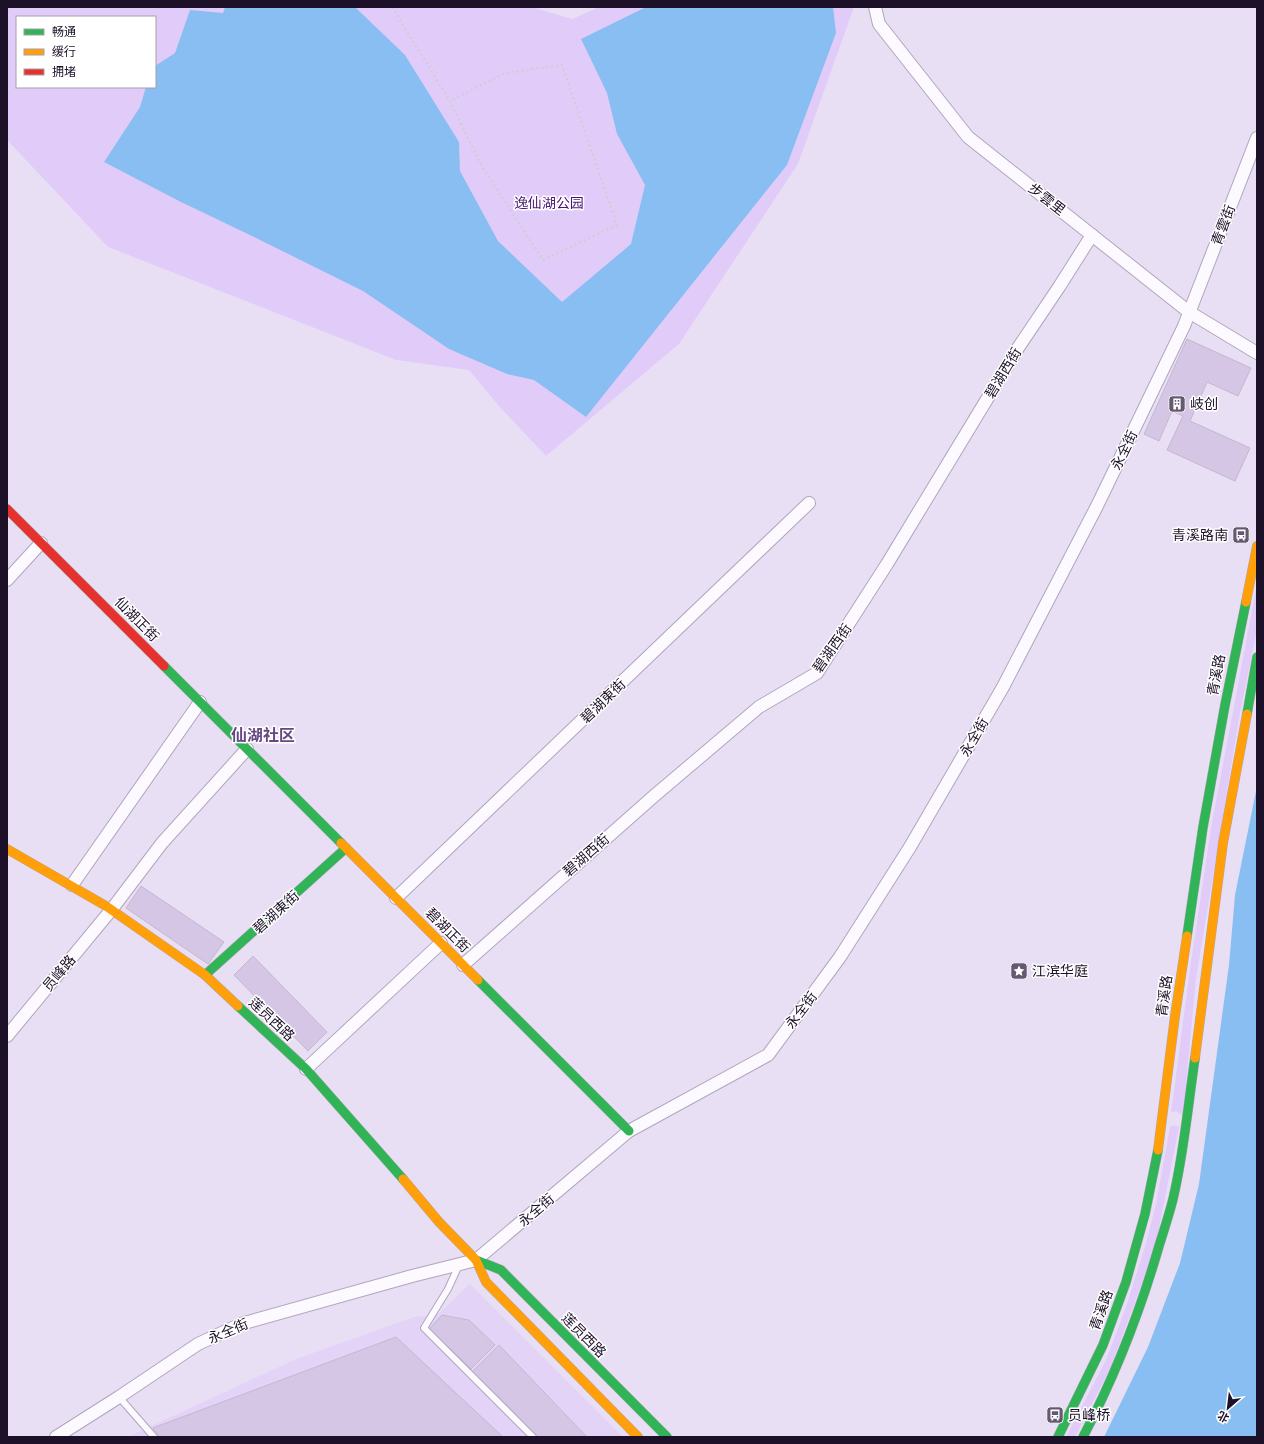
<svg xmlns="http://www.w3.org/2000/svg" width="1264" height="1444" viewBox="0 0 1264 1444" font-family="'Open Sans','Noto Sans SC',sans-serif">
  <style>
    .built { fill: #e3d3f6 }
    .green { fill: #e1ccf9; fill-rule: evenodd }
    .water { fill: #89bef3 }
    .building { fill: #d4c6e4; stroke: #c3b8cf }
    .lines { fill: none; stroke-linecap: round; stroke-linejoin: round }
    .lane-casing { stroke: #b0a6bc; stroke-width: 8 }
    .street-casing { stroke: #b0a6bc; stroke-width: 14 }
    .fast-casing { stroke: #b0a6bc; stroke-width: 10 }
    .slow-casing { stroke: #b0a6bc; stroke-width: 10 }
    .jam-casing { stroke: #b0a6bc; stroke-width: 10 }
    .path { stroke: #d1cdd5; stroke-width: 2.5; stroke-dasharray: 2 3; stroke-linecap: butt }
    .lane { stroke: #fcfafe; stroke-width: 6 }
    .street { stroke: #fcfafe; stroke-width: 12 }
    .fast { stroke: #30b455; stroke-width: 9 }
    .slow { stroke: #ff9f0a; stroke-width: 9 }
    .jam { stroke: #e5322d; stroke-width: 9 }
    .labels { text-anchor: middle; stroke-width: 3; stroke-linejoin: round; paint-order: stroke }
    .street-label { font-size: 14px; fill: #1d112a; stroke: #fff }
    .park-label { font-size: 14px; fill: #4b1673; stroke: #fff }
    .poi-label { font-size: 14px; fill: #1d112a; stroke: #fff; text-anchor: start }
    .quarter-label { font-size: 16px; font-weight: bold; fill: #654783; stroke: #fff }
  </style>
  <rect width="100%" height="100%" fill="#e9dff5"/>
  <!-- built -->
  <polygon class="built" points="470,1284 623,1437 128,1437 296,1359 414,1317 437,1315"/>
  <!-- green -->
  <g class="green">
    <path d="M7 7H532L572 19 599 7H854L798 164 679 344 546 456 498 405 469 370 396 360 108 247 7 140ZM17 17H155V87H17Z"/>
    <polygon points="1257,584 1257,630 1240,713 1196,979 1183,1116 1176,1111 1171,1113 1190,969 1211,828"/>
    <polygon points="1173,1125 1179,1127 1155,1248 1111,1367 1075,1437 1066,1437 1106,1360 1126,1307 1146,1243 1156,1204 1170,1127"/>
  </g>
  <!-- water -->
  <g class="water">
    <polygon points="225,7 355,7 405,55 459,142 460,171 498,241 562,302 631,244 645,185 617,134 607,93 581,39 646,7 833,7 836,33 787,165 586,417 534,380 507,374 449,349 363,291 252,236 181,202 104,162 140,107 146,87 155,87 155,66 175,53 190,10 223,13"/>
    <polygon points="1257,786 1257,1437 1104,1437 1148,1347 1180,1263 1199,1184 1229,965 1235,895"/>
  </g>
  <!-- building -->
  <g class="building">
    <polygon points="1187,339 1251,368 1238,396 1207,382 1190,421 1250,448 1235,481 1167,450 1183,416 1172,411 1159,441 1144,434"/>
    <polygon points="141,886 224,942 208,964 126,908"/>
    <polygon points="253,956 327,1032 308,1051 234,975"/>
    <polygon points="442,1315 469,1320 495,1345 471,1369 429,1329"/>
    <polygon points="396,1337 503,1437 160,1437 153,1428"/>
    <polygon points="499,1345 587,1437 537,1437 472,1372"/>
  </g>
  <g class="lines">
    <defs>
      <g id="lane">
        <polyline points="459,1265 448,1289 424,1328 533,1437"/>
        <polyline points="119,1397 154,1437"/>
      </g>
      <g id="street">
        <polyline points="875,7 879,24 968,137 1189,312 1257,353"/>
        <polyline points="7,580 41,543"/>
        <polyline points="72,885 200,702"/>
        <polyline points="396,898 809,503"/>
        <polyline points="463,965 654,796 759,707 817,673 887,564 1018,348 1059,287 1092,235"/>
        <polyline points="7,1036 112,909 162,843 247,749"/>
        <polyline points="306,1069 441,943"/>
        <polyline points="56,1437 119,1397 198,1344 241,1324 412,1276 476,1260 629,1131 768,1055 840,957 910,847 1003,687 1097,506 1184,326 1257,138"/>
      </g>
      <g id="fast">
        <polyline points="164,666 341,843"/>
        <polyline points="1247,714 1257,657"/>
        <polyline points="1187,936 1203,827 1225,705 1246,602"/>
        <polyline points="205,975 346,848"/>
        <polyline points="478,980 629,1131"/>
        <polyline points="238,1006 306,1069 403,1179"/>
        <polyline points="476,1260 501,1270 667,1437"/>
        <polyline points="1058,1437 1103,1345 1126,1282 1145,1214 1158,1150"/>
        <path d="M1083 1437C1115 1376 1140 1312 1159 1246 1164 1230 1169 1215 1173 1199 1184 1153 1188 1105 1195 1058"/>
      </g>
      <g id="slow">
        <polyline points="1246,602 1257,546"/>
        <polyline points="341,843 478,980"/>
        <polyline points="7,849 106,906 205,975 238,1006"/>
        <polyline points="1195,1058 1223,843 1247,714"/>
        <polyline points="1158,1150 1175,1016 1187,936"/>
        <polyline points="403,1179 439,1222 476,1260 486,1282 638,1437"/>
      </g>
      <polyline id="jam" points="7,509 164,666"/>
    </defs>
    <!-- lane casing -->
    <use href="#lane" class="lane-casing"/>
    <!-- street casing -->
    <use href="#street" class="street-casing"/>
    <!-- fast casing -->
    <use href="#fast" class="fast-casing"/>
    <!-- slow casing -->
    <use href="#slow" class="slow-casing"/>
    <!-- jam casing -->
    <use href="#jam" class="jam-casing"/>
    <!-- path -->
    <polyline class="path" points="392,7 450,101 481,165 543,260 617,225 562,65 505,73 450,101"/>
    <!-- lane -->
    <use href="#lane" class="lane"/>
    <!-- street -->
    <use href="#street" class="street"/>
    <!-- fast -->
    <use href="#fast" class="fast"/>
    <!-- slow -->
    <use href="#slow" class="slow"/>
    <!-- jam -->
    <use href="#jam" class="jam"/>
  </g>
  <!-- icons -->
  <defs>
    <symbol id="building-square" viewBox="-11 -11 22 22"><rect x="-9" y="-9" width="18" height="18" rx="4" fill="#645971" stroke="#fff"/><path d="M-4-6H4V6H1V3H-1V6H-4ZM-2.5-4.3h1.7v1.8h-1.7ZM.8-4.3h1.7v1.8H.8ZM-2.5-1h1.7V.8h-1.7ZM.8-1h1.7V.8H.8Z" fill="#fff"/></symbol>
    <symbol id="bus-square" viewBox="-11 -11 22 22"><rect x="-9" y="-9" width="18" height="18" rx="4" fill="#645971" stroke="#fff"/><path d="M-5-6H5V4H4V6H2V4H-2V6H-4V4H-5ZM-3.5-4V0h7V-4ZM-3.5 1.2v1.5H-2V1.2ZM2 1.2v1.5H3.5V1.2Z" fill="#fff"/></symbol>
    <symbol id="sight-square" viewBox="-11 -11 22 22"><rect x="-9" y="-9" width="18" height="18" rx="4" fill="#645971" stroke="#fff"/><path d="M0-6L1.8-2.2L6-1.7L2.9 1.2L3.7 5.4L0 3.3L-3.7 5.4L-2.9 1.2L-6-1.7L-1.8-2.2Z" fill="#fff"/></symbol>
  </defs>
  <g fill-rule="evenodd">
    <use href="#building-square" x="1167" y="394" width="20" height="20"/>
    <use href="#bus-square" x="1231" y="525" width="20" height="20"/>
    <use href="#sight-square" x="1009" y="961" width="20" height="20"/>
    <use href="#bus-square" x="1045" y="1405" width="20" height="20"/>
  </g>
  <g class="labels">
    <!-- street labels -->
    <g class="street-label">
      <text transform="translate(1047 199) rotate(38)" y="5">步雲里</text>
      <text transform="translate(1223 225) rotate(-69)" y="5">青雲街</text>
      <text transform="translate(1003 373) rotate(-59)" y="5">碧湖西街</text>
      <text transform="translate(1124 450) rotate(-64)" y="5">永全街</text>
      <text transform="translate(137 619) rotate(45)" y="5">仙湖正街</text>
      <text transform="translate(832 648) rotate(-55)" y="5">碧湖西街</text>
      <text transform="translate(1216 675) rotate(-79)" y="5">青溪路</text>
      <text transform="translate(603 701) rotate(-44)" y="5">碧湖東街</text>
      <text transform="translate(974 737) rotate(-60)" y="5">永全街</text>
      <text transform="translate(586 855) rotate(-41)" y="5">碧湖西街</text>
      <text transform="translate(276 912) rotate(-42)" y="5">碧湖東街</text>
      <text transform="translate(448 930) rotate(45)" y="5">碧湖正街</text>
      <text transform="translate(59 973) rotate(-50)" y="5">员峰路</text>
      <text transform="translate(1164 996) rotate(-82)" y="5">青溪路</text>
      <text transform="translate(801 1010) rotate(-53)" y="5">永全街</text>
      <text transform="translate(272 1019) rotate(43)" y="5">莲员西路</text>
      <text transform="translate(536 1210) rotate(-40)" y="5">永全街</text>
      <text transform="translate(1101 1310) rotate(-70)" y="5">青溪路</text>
      <text transform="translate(228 1331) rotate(-23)" y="5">永全街</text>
      <text transform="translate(584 1335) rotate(45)" y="5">莲员西路</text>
    </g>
    <!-- park labels -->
    <g class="park-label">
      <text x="549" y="208">逸仙湖公园</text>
    </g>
    <!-- poi labels -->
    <g class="poi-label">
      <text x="1190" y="409">岐创</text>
      <text x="1228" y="540" text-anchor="end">青溪路南</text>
      <text x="1032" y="976">江滨华庭</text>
      <text x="1068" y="1420">员峰桥</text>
    </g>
    <!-- quarter labels -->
    <g class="quarter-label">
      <text x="263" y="741">仙湖社区</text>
    </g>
  </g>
  <!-- border -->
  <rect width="1264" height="1444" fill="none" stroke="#1d112a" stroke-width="16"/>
  <!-- legend -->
  <rect x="16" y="16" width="140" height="72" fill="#ffffff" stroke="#a5a0aa"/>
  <rect x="24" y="29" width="20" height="6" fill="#30b455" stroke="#a5a0aa"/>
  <text x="52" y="36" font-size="12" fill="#1d112a">畅通</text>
  <rect x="24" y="49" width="20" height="6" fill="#ff9f0a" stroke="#a5a0aa"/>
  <text x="52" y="56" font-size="12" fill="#1d112a">缓行</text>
  <rect x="24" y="69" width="20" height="6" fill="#e5322d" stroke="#a5a0aa"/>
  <text x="52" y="76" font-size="12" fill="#1d112a">拥堵</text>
  <!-- north arrow -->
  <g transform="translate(1228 1408) rotate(208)" stroke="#ffffff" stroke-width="3" paint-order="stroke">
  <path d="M0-3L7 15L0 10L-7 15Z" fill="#1d112a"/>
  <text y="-6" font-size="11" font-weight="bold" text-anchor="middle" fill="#1d112a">北</text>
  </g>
</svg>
